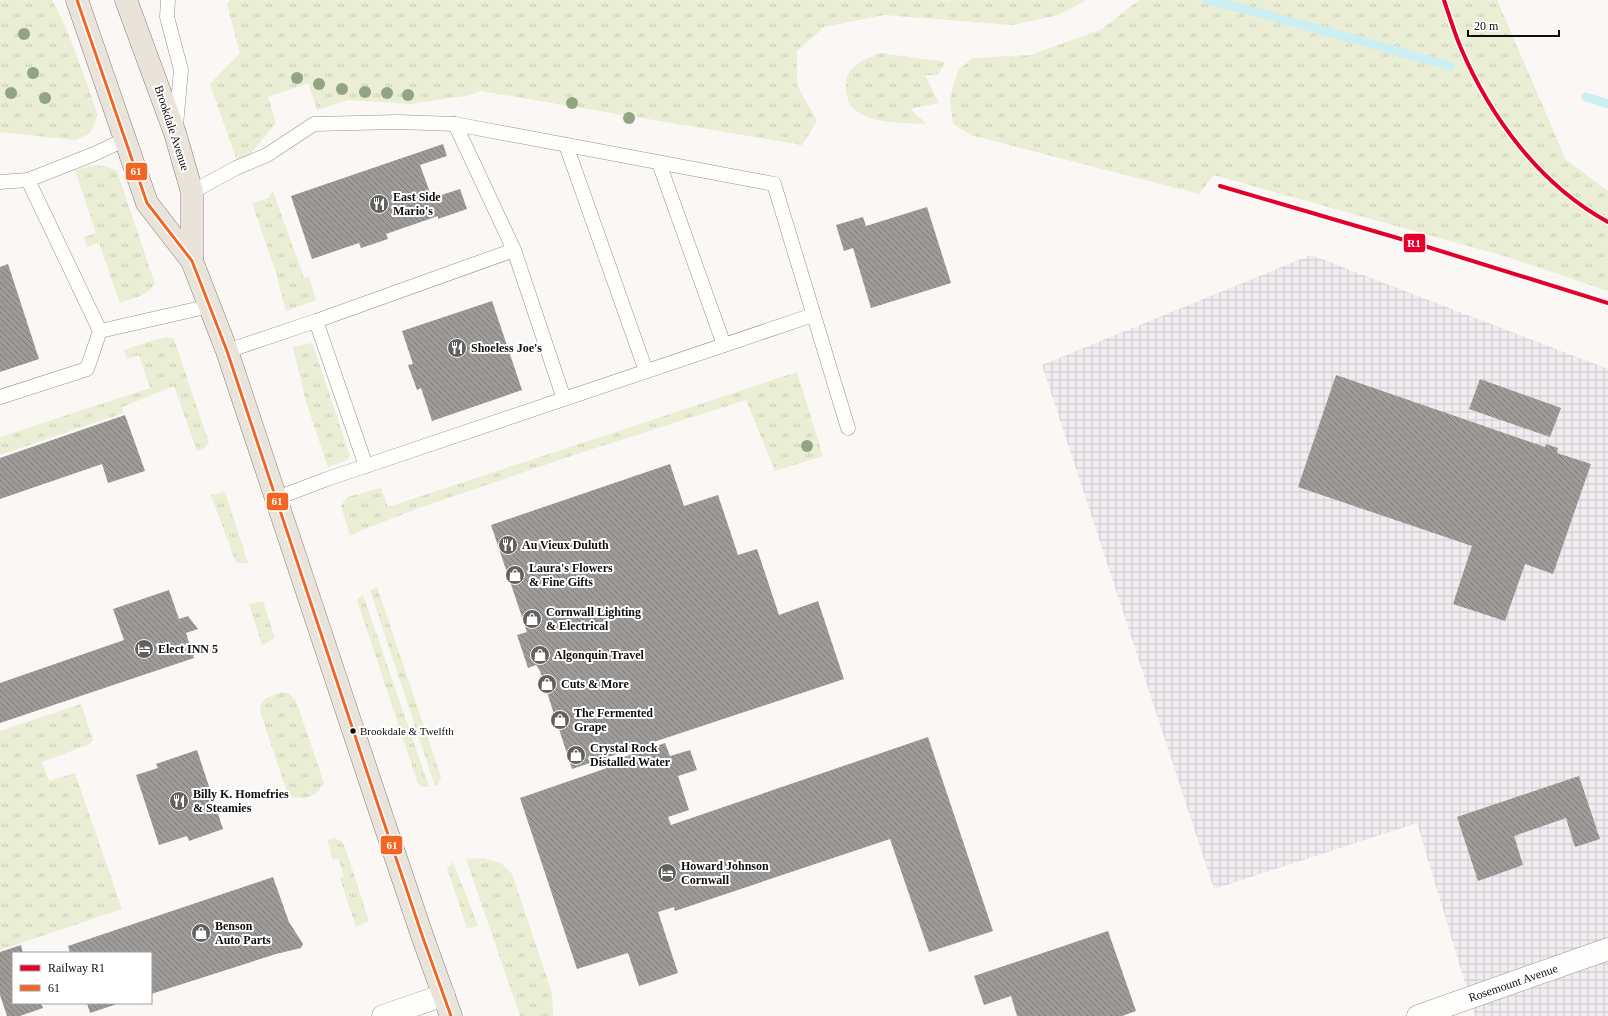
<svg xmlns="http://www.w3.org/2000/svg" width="1608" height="1016" viewBox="0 0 1608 1016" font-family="'Times New Roman',serif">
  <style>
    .industrial { fill: url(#industrial-grid) }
    .grass { fill: url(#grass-tufts) }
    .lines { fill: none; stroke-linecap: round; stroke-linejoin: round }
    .stream { stroke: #cceff3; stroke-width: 9 }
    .building { fill: url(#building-back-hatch) }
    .service-casing { stroke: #949392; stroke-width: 15 }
    .minor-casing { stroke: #949392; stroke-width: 23 }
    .primary-casing { stroke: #82807f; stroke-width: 23 }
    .service { stroke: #fefefd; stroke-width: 14 }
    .minor { stroke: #fefefd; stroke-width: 22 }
    .primary { stroke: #eae3da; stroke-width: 22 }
    .bus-1-casing { stroke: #fff; stroke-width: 6 }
    .bus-1 { stroke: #f26522; stroke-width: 3 }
    .rail-1-casing { stroke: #fff; stroke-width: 7 }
    .rail-1 { stroke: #e4002b; stroke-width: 4 }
    .tree { fill: #93a481 }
    .bus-dot { fill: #0e0e0e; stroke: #fff; stroke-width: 1.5 }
    .labels { text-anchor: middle; stroke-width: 4; stroke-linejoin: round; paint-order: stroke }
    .bus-label { font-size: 11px; fill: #0e0e0e; stroke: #fff; text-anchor: start }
    .street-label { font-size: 12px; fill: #0e0e0e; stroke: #fff }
    .poi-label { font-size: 12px; font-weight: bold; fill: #0e0e0e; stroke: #fff; text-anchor: start }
    .line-badge { stroke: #fff; stroke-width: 1.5 }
    .badge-label { font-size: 11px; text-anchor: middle; font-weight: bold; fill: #fff }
  </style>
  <defs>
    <pattern id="industrial-grid" width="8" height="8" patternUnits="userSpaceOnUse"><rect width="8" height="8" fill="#f0ecf0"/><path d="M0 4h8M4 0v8" fill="none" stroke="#cdc9cd"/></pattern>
    <pattern id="grass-tufts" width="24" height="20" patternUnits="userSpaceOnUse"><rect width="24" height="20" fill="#eaeed5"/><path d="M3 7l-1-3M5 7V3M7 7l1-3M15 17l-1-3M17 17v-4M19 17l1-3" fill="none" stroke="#c8cbb6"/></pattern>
    <pattern id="building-back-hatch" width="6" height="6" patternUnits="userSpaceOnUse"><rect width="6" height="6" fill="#9e9b99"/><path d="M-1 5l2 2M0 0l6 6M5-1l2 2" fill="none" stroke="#7f7d7b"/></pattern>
  </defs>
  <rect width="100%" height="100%" fill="#faf7f4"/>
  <!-- industrial -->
  <polygon class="industrial" points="1311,255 1608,369 1608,1016 1475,1016 1417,823 1214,889 1042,365"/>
  <!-- grass -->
  <g class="grass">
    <path d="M0 0H52C72 36 84 77 98 115L90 133 76 140 0 132Z"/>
    <polygon points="230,0 942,0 949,1 950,0 1087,0 1058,15 1012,25 884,15 824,27 797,51 797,85 817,121 802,145 481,91 465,96 409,104 348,100 317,110 308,83 268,97 276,123 247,158 237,161 210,84 240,53 227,4"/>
    <polygon points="1139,0 1497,0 1566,160 1608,191 1608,291 1504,256 1214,175 1199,194 971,135 953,124 950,100 953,85 959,69 973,58 1031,55 1102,29"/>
    <path d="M880 53 945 62 938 75H925L939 103 910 109 927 124C904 123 876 124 856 111 849 107 847 97 846 90 844 66 862 61 880 53Z"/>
    <path d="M94 165 107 167 117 171 155 284C147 296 133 298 120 303L99 243 87 247 84 237 96 233 75 170Z"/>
    <polygon points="273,191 304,278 309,277 316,300 286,311 275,270 252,203 268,198"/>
    <polygon points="167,337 174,339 209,443 204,448 197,451 174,386 122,407 124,413 0,455 0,437 150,388 139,355 127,359 124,350 153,340"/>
    <polygon points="311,343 313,345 350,456 347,460 328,467 306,402 293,347"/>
    <polygon points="797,372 823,456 775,471 746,400 580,453 416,509 350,535 341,506 347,497 381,488 388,507"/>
    <polygon points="225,492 248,563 236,563 211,495"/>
    <polygon points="377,587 441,777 439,782 435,786 370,590"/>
    <polygon points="363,595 429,787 423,787 418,784 357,600"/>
    <polygon points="263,601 275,638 262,645 249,604"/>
    <path d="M283 692 290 694 296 701 324 783C317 796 306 800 292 797L287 792 260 711C260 698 272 695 283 692Z"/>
    <polygon points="81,704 93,740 90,744 42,762 49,781 75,773 122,909 0,950 0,731"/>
    <polygon points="334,838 341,841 345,847 369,921 356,927 340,878 344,876 338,858 333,860 327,840"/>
    <polygon points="482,858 501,863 512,874 552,993 553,1016 520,1016 466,859"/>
    <polygon points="453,862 478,926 467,928 447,868"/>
  </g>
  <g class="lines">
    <!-- stream -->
    <g class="stream">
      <polyline points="1207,0 1260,13 1450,66"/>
      <polyline points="1586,97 1608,104"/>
    </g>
  </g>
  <!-- building -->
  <g class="building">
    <polygon points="443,144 447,156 420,165 432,198 460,189 467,209 438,219 438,216 386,234 388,239 361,248 359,243 312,259 291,196"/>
    <polygon points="927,207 951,283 871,308 853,248 844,251 836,225 863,217 866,226"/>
    <polygon points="8,264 39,359 0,372 0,267"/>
    <polygon points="492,301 522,390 432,421 421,388 417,390 408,365 413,364 402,331"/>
    <polygon points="1336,375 1545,447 1546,444 1558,448 1557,453 1591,464 1553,574 1525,564 1505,621 1453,604 1472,546 1298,487"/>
    <polygon points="1480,379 1561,408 1550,437 1469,409"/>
    <polygon points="125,415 145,471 108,483 102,464 0,499 0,458"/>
    <polygon points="670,464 684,506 718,495 738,555 757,549 779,615 818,601 844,679 572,769 540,671 536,665 528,668 517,635 527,632 491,525"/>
    <polygon points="169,590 179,619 188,616 198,629 186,633 194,658 0,723 0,683 124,640 113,609"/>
    <polygon points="928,737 993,931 929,952 890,839 675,911 674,907 658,912 678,973 639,986 628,953 577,969 520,798 607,768 606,763 665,743 670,756 690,750 697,770 678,776 689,810 668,817 671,825"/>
    <polygon points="197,750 223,829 189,841 187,836 159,845 136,775 158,768 156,764"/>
    <polygon points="1579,776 1600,839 1575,847 1566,818 1514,836 1523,865 1478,881 1457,817"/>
    <polygon points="273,877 289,922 303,944 301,948 276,954 151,994 151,953 70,953 68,946"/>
    <polygon points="1108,931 1136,1011 1122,1016 1017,1016 1011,996 984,1005 974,976"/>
    <polygon points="21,945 23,953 13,953 13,1003 41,1003 43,1008 20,1016 7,1016 0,995 0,952"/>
    <polygon points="87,1003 120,1003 90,1013"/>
  </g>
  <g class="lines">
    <defs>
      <g id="service">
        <polyline points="168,0 167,17 181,70 176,125"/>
        <polyline points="455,124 514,250"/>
        <polyline points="126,139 94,154 28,180 100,331 210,306"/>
        <polyline points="566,145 646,371"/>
        <polyline points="659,163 724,345"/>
        <polyline points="0,182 28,180"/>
        <polyline points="192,192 236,168 267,155 314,124 398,122 455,124 774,184 848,428"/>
        <polyline points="316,321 514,250 564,399"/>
        <polyline points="227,351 316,321 366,466"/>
        <polyline points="0,397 87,369 100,331"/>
        <polyline points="277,498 327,479 813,315"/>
      </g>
      <g id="minor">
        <polyline points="383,1016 444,995"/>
        <polyline points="1418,1016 1608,949"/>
      </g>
      <g id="primary">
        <polyline points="77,0 147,203 192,261 227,351 376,799 423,938 451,1016"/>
        <polyline points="126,0 175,133 192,192 192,261"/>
      </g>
    </defs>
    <!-- service casing -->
    <use href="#service" class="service-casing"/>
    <!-- minor casing -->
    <use href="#minor" class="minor-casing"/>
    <!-- primary casing -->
    <use href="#primary" class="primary-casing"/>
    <!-- service -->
    <use href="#service" class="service"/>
    <!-- minor -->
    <use href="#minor" class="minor"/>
    <!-- primary -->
    <use href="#primary" class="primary"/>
    <defs>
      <polyline id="bus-1" points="77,0 147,203 192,261 227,351 376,799 423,938 451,1016"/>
    </defs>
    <!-- bus-1 casing -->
    <use href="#bus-1" class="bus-1-casing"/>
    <!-- bus-1 -->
    <use href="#bus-1" class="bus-1"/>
    <defs>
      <g id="rail-1">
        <path d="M1444 0C1449 15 1454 31 1460 46 1490 117 1540 185 1608 222"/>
        <polyline points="1220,186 1418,244 1608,303"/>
      </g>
    </defs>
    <!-- rail-1 casing -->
    <use href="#rail-1" class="rail-1-casing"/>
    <!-- rail-1 -->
    <use href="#rail-1" class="rail-1"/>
  </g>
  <!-- trees -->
  <g class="tree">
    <circle cx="24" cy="34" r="6"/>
    <circle cx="33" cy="73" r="6"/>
    <circle cx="297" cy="78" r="6"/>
    <circle cx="319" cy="84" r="6"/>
    <circle cx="342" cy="89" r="6"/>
    <circle cx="365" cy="92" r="6"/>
    <circle cx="11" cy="93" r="6"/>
    <circle cx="387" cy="93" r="6"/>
    <circle cx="408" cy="95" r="6"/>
    <circle cx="45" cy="98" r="6"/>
    <circle cx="572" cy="103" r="6"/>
    <circle cx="629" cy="118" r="6"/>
    <circle cx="807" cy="446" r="6"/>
  </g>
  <!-- icons -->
  <defs>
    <symbol id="restaurant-disc" viewBox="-11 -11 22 22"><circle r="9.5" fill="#61605e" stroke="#fff"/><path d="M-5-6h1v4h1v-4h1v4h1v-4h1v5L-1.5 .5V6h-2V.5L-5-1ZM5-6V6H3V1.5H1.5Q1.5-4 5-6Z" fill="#fff"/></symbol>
    <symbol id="shop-disc" viewBox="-11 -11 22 22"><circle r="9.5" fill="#61605e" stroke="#fff"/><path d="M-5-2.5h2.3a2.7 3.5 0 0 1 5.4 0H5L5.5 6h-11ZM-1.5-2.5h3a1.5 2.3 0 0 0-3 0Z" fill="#fff"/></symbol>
    <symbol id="hotel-disc" viewBox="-11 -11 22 22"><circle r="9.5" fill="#61605e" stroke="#fff"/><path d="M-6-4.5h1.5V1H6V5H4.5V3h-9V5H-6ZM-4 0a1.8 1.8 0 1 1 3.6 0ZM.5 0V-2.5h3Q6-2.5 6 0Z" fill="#fff"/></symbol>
  </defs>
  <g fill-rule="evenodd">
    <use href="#restaurant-disc" x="368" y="193" width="22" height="22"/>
    <use href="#restaurant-disc" x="446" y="337" width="22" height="22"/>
    <use href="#restaurant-disc" x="497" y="534" width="22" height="22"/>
    <use href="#shop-disc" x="504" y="564" width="22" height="22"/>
    <use href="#shop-disc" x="521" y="608" width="22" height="22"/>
    <use href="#hotel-disc" x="133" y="638" width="22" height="22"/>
    <use href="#shop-disc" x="529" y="644" width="22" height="22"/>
    <use href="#shop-disc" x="536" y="673" width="22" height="22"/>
    <use href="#shop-disc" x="549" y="709" width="22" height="22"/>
    <use href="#shop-disc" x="565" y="744" width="22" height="22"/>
    <use href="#restaurant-disc" x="168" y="790" width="22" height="22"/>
    <use href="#hotel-disc" x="656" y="862" width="22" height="22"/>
    <use href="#shop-disc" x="190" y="922" width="22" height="22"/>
  </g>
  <!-- markers -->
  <circle class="bus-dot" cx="353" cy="731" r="3.5"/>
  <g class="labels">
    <!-- bus labels -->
    <g class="bus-label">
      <text x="360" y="735">Brookdale &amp; Twelfth</text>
    </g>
    <!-- street labels -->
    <g class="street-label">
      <text transform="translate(172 128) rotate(72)" y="4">Brookdale Avenue</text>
      <text transform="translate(1513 983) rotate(-19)" y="4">Rosemount Avenue</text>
    </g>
    <!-- poi labels -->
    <g class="poi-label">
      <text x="393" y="201">East Side<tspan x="393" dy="14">Mario's</tspan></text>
      <text x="471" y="352">Shoeless Joe's</text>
      <text x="522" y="549">Au Vieux Duluth</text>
      <text x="529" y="572">Laura's Flowers<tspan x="529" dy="14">&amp; Fine Gifts</tspan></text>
      <text x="546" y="616">Cornwall Lighting<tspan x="546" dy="14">&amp; Electrical</tspan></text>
      <text x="158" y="653">Elect INN 5</text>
      <text x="554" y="659">Algonquin Travel</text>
      <text x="561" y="688">Cuts &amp; More</text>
      <text x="574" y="717">The Fermented<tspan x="574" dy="14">Grape</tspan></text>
      <text x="590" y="752">Crystal Rock<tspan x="590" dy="14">Distalled Water</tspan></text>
      <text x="193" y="798">Billy K. Homefries<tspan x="193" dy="14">&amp; Steamies</tspan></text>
      <text x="681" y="870">Howard Johnson<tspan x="681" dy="14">Cornwall</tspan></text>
      <text x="215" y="930">Benson<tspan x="215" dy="14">Auto Parts</tspan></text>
    </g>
  </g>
  <g class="line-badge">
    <rect x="125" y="162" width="23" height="19" rx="4" fill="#f26522"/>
    <rect x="1403" y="233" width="23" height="20" rx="4" fill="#e4002b"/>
    <rect x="266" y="492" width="23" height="19" rx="4" fill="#f26522"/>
    <rect x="380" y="835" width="23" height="20" rx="4" fill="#f26522"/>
  </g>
  <g class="badge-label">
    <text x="136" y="175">61</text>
    <text x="1414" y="247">R1</text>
    <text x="277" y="505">61</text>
    <text x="392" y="849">61</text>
  </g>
  <!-- legend -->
  <rect x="12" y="952" width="140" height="52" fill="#ffffff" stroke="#9f9f9f"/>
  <rect x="20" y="965" width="20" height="6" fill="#e4002b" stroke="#9f9f9f"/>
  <text x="48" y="972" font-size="12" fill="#0e0e0e">Railway R1</text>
  <rect x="20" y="985" width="20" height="6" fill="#f26522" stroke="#9f9f9f"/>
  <text x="48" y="992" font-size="12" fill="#0e0e0e">61</text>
  <!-- scale -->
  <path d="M1468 30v6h91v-6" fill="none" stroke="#0e0e0e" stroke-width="2"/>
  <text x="1474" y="30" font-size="12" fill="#0e0e0e" stroke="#ffffff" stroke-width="3" paint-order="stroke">20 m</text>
</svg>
